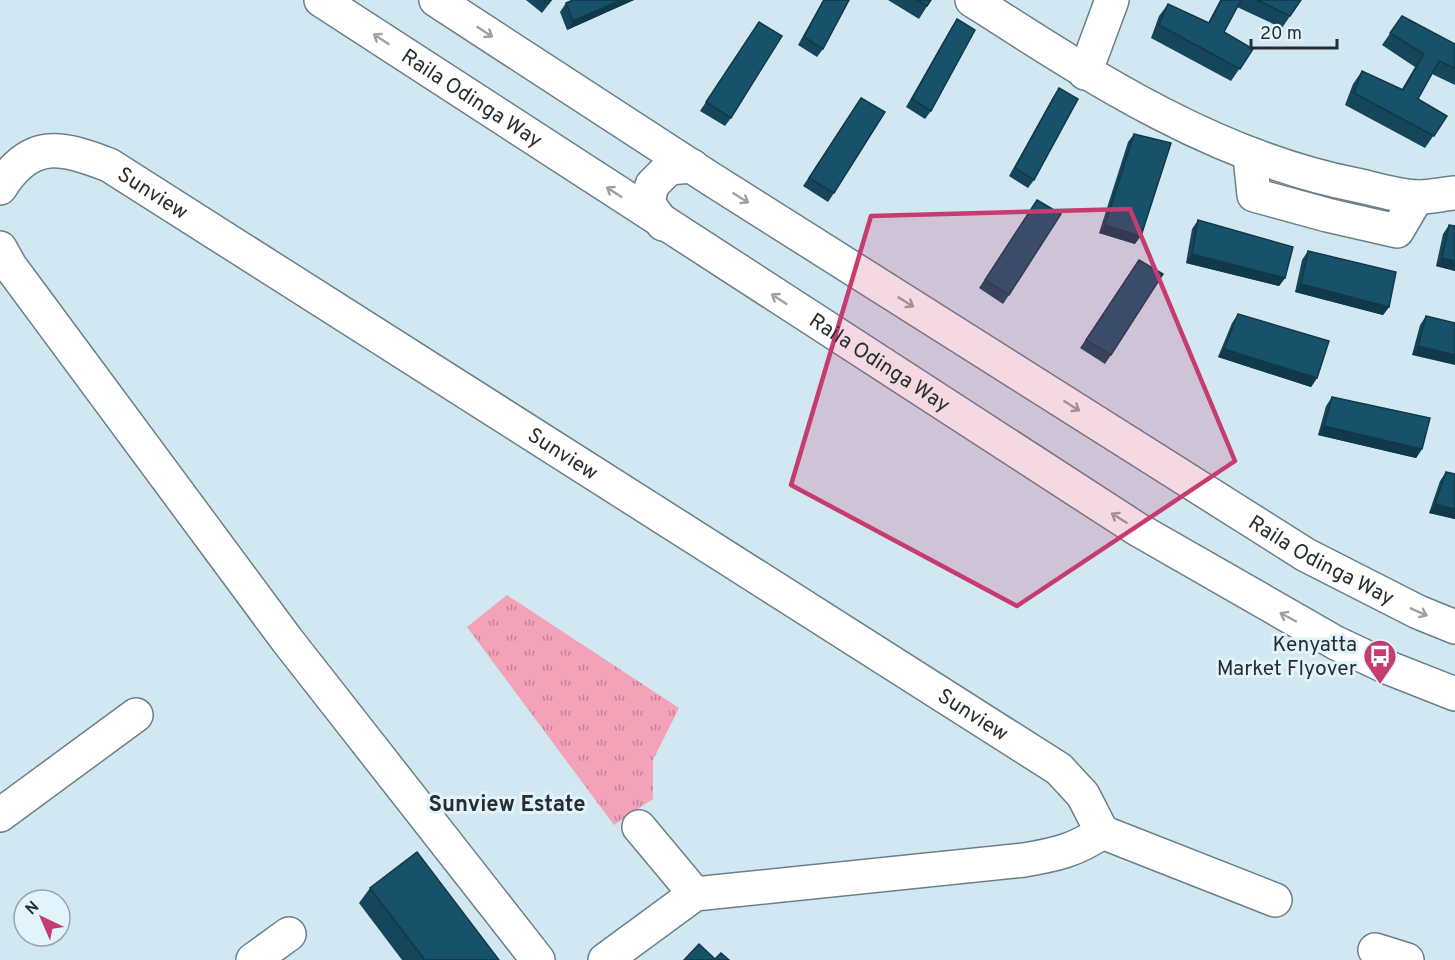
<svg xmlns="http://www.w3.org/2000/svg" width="1455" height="960" viewBox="0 0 1455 960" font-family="Overpass,sans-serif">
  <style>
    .grass { fill: url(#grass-tufts) }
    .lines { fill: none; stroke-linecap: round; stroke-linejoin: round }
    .minor-casing { stroke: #6c7f89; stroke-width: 36 }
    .major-casing { stroke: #6c7f89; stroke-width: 36 }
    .minor { stroke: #fff; stroke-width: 33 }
    .major { stroke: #fff; stroke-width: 33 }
    .wall { fill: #15465b }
    .shaded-wall { fill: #11394a }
    .building { fill: #18516a; stroke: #11394a; stroke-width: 1.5 }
    .oneway { stroke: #9da1a3 }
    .marked { fill: #c73c70; fill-opacity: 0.2; stroke: #c73c70; stroke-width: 4.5; stroke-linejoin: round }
    .labels { text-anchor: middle; stroke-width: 6; stroke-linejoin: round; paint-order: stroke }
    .street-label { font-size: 21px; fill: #262e32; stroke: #e2f3fc }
    .poi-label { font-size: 21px; fill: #262e32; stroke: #e2f3fc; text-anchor: end }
    .neighbourhood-label { font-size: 22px; font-weight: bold; fill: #262e32; stroke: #e2f3fc }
  </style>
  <defs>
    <pattern id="grass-tufts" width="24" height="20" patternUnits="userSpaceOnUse" patternTransform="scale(1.5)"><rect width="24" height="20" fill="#f3a2b8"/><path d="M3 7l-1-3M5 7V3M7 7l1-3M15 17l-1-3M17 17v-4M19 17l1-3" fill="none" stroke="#c58496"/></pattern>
  </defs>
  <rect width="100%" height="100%" fill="#d1e7f2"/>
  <!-- grass -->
  <polygon class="grass" points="507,595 679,708 653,760 653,799 614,825 467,627"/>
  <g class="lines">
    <defs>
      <g id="minor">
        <path d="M972 0C1092 77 1214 157 1356 185 1376 189 1399 197 1419 197 1431 197 1443 194 1455 193"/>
        <polyline points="1085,73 1112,0"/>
        <polyline points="1250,156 1254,195 1327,215 1397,231 1417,197"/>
        <path id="s1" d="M0 188C31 138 62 147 109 165L1059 769 1083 795 1102 832C1077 850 1054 855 1024 860L695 894 605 960"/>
        <polyline points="0,248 10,266 287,640 538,960"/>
        <polyline points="0,815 136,715"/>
        <polyline points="639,827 695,894"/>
        <polyline points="1102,832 1275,900"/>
        <polyline points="1375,950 1407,960"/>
        <polyline points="253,960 289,934"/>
      </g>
      <g id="major">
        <path id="s2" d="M321 0 1137 529 1336 643 1389 668 1455 694"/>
        <path id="s3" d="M436 0 711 179 1306 555 1418 612 1455 627"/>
        <polyline points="663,224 648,203 652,185 669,168 692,166"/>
      </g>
    </defs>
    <!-- minor casing -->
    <use href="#minor" class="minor-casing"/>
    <!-- major casing -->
    <use href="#major" class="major-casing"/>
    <!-- minor -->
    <use href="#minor" class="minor"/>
    <!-- major -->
    <use href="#major" class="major"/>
  </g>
  <!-- wall -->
  <g class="wall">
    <polygon points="526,0 552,0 542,13"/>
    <polygon points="573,0 634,0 567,30 560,12 566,3"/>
    <polygon points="823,0 849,0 823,49 817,57 798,45"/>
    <polygon points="888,0 931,0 919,19"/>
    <polygon points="1220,0 1301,0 1282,28 1237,7 1224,32 1253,49 1231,81 1151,38 1159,16 1168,4 1208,23"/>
    <polygon points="1402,16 1455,44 1455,85 1432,74 1418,99 1447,116 1425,148 1345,105 1353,84 1362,71 1402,89 1415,67 1382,45"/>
    <polygon points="957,19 931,111 925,119 906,107 951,28"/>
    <polygon points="759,22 731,118 725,126 700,111"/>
    <polygon points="1059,88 1034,180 1028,188 1009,176 1053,97"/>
    <polygon points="861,98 834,193 828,202 803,186"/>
    <polygon points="1134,134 1135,244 1099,233 1128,142"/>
    <polygon points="1037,200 1009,295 1003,304 979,288"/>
    <polygon points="1198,220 1285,278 1279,286 1186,263 1192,229"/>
    <polygon points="1449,225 1455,226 1455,271 1436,266 1443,234"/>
    <polygon points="1308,251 1389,307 1383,315 1295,292 1302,260"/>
    <polygon points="1139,260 1111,355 1105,364 1080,348"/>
    <polygon points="1238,314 1317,378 1311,387 1218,357 1232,323"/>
    <polygon points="1426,316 1455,323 1412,355 1420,325"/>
    <polygon points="1332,397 1422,449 1416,458 1318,435 1326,406"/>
    <polygon points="1446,472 1455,519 1429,513 1440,481"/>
    <polygon points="370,888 499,960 402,960 359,903"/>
  </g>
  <!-- shaded-wall -->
  <g class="shaded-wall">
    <polygon points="621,0 634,0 567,30 573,21"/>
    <polygon points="1105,225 1141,236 1135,244 1099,233"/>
    <polygon points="1192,254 1285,278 1279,286 1186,263"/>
    <polygon points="1442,258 1455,261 1455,271 1436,266"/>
    <polygon points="1301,284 1389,307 1383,315 1295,292"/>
    <polygon points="1418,346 1455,355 1455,365 1412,355"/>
    <polygon points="1224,349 1317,378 1311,387 1218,357"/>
    <polygon points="1324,426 1422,449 1416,458 1318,435"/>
    <polygon points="1435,504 1455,509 1455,519 1429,513"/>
  </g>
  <!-- building -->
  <g class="building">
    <polygon points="543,0 551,0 548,4"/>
    <polygon points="573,0 621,0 573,21 566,3"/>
    <polygon points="824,0 849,0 823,49 804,37"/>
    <polygon points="917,0 931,0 927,6"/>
    <polygon points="1222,0 1241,0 1224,32 1253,49 1240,69 1159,25 1168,4 1209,23"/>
    <polygon points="1257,0 1301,0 1290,16"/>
    <polygon points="1402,16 1455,44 1455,68 1439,61 1418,99 1447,116 1434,136 1354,93 1362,71 1403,90 1424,54 1390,33"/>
    <polygon points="957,19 975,30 931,111 912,99"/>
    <polygon points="759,22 782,36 731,118 706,102"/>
    <polygon points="1059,88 1078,99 1034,180 1015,168"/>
    <polygon points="861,98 885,112 834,193 809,178"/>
    <polygon points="1134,134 1171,143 1141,236 1105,225"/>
    <polygon points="1037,200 1061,214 1009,295 985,280"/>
    <polygon points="1198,220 1293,247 1285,278 1192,254"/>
    <polygon points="1449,225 1455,226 1455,261 1442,258"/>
    <polygon points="1308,251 1396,272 1389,307 1301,284"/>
    <polygon points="1139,260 1163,274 1111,355 1086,340"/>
    <polygon points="1238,314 1329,341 1317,378 1224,349"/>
    <polygon points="1426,316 1455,323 1455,355 1418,346"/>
    <polygon points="1332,397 1430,418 1422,449 1324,426"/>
    <polygon points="1446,472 1455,474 1455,509 1435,504"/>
    <polygon points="417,852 499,960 425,960 370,888"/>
    <polygon points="699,944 715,959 721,953 729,960 684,960"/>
  </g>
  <!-- one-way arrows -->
  <defs><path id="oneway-shaft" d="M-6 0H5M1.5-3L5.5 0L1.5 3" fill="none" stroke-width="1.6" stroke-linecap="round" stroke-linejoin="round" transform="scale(1.5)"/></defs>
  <g class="oneway">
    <use href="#oneway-shaft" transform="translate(485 32) rotate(33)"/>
    <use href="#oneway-shaft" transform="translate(381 39) rotate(-147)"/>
    <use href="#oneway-shaft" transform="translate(614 192) rotate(-147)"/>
    <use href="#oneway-shaft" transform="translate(741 198) rotate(32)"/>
    <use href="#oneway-shaft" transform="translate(779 299) rotate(-147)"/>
    <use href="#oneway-shaft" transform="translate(906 302) rotate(32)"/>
    <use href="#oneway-shaft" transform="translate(1072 406) rotate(32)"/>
    <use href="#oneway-shaft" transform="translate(1119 518) rotate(-148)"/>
    <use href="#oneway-shaft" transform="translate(1419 612) rotate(24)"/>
    <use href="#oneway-shaft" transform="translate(1288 617) rotate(-152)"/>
  </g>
  <!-- marked area -->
  <path class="marked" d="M1130 209 1235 461 1017 606 791 485 871 216Z"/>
  <!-- icons -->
  <defs>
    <symbol id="bus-pin" viewBox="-11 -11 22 30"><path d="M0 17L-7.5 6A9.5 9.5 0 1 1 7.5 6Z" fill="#c73c70" stroke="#e2f3fc"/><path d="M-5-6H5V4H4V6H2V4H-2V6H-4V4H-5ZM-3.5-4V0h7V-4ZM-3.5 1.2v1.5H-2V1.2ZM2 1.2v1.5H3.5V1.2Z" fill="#fff"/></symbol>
  </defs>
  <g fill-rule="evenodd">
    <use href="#bus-pin" x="1361" y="637" width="38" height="52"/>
  </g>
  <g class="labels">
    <!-- street labels -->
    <g class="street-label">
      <text dy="7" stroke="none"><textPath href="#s2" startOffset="180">Raila Odinga Way</textPath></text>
      <text dy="7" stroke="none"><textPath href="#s1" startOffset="178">Sunview</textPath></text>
      <text dy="7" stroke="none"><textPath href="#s2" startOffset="666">Raila Odinga Way</textPath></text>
      <text dy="7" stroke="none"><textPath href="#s1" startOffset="664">Sunview</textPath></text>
      <text dy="7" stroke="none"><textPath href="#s3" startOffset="1048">Raila Odinga Way</textPath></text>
      <text dy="7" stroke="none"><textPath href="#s1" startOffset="1150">Sunview</textPath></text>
    </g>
    <!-- poi labels -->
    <g class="poi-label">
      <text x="1357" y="651">Kenyatta<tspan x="1357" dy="24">Market Flyover</tspan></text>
    </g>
    <!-- neighbourhood labels -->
    <g class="neighbourhood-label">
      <text x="507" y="811">Sunview Estate</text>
    </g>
  </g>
  <!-- north arrow -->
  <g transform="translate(42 918) rotate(316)"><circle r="28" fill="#e2f3fc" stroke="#97a4ab" stroke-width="1.5"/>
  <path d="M0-4.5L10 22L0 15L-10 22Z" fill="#c73c70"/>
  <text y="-9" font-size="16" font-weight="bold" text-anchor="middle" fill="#262e32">N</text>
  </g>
  <!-- scale -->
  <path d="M1251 39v9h86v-9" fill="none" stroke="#262e32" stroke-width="3"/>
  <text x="1260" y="39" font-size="18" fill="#262e32" stroke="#e2f3fc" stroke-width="4.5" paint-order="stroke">20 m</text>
</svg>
